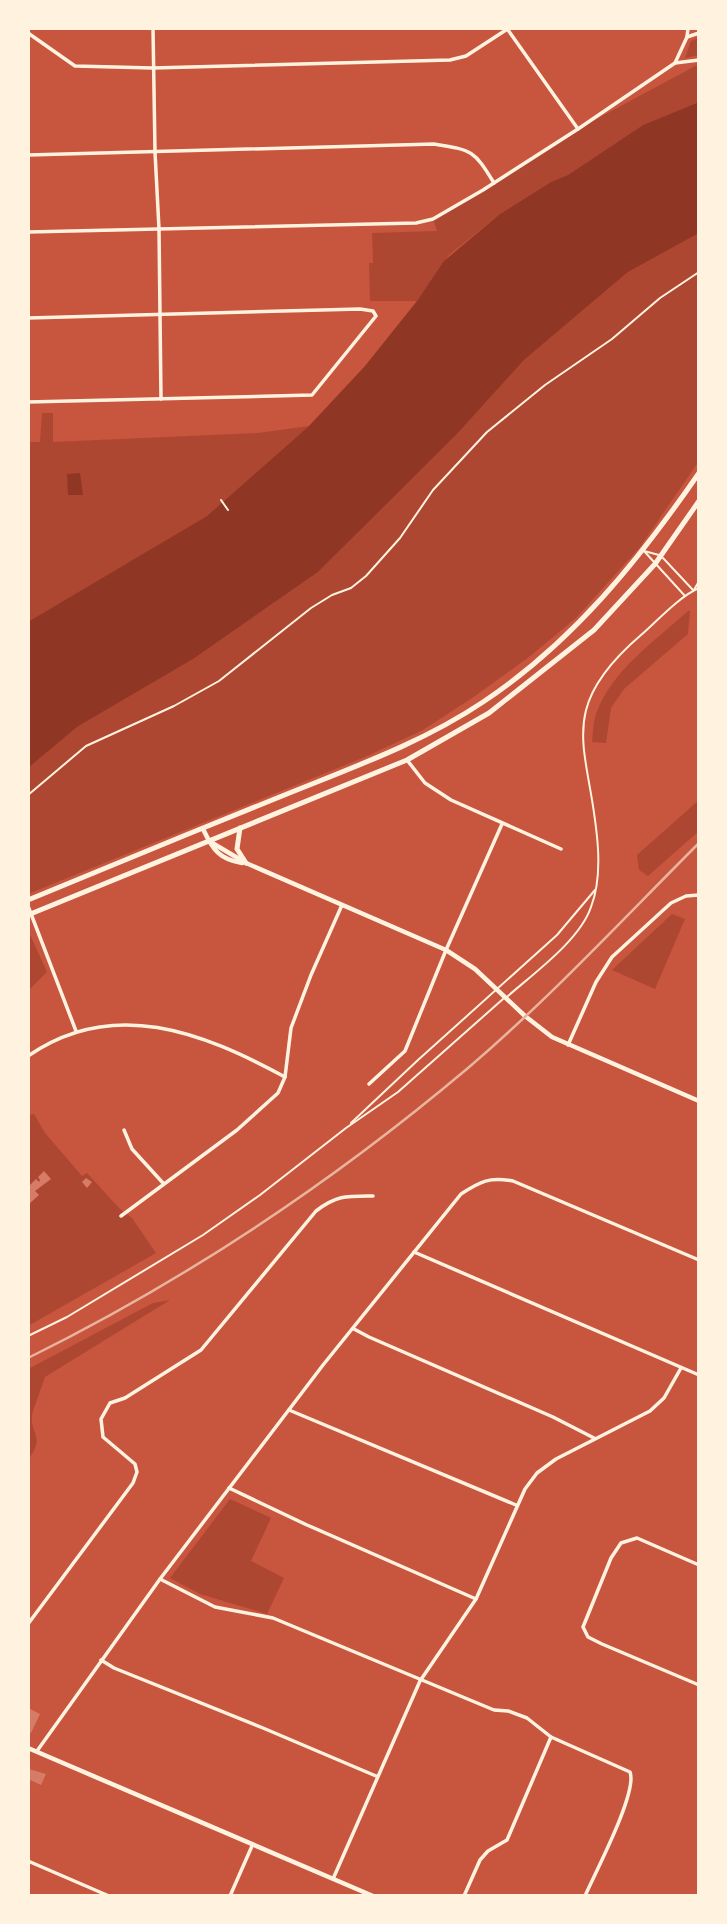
<svg xmlns="http://www.w3.org/2000/svg" width="727" height="1924" viewBox="0 0 727 1924" font-family="Lato,sans-serif">
  <style>
    .green { fill: #ae4732 }
    .water { fill: #8f3625 }
    .building { fill: #d67c66 }
    .lines { fill: none; stroke-linecap: round; stroke-linejoin: round }
    .path { stroke: #fff3e0; stroke-width: 2 }
    .service { stroke: #fff3e0; stroke-width: 2 }
    .minor { stroke: #fff3e0; stroke-width: 3.5 }
    .tertiary { stroke: #fff3e0; stroke-width: 4.5 }
    .primary { stroke: #fff3e0; stroke-width: 5 }
    .rail { stroke: #e9b49f; stroke-width: 2.5 }
  </style>
  <rect width="100%" height="100%" fill="#c8553d"/>
  <!-- green -->
  <g class="green">
    <polygon points="699,38 699,55 685,58 691,41"/>
    <polygon points="699,64 699,102 643,125 568,175 551,182 500,214 449,255 417,301 370,301 369,263 373,263 372,233 437,231 433,219 578,129"/>
    <polygon points="699,233 699,461 640,547 576,618 529,657 475,696 423,730 365,757 28,894 28,768 77,727 193,659 318,572 456,435 524,360 628,272"/>
    <polygon points="42,413 53,413 53,442 258,433 309,426 207,516 28,623 28,442 40,442"/>
    <path d="M688 611H690L688 634 624 689 611 708 606 743 592 742C593 733 593 723 596 714 612 670 654 642 688 611Z"/>
    <polygon points="699,800 699,831 648,876 639,870 637,855"/>
    <polygon points="672,914 685,919 655,989 612,970"/>
    <polygon points="28,930 47,972 28,991"/>
    <polygon points="34,1114 45,1133 82,1176 87,1173 120,1209 132,1218 156,1253 28,1326 28,1115"/>
    <path d="M170 1300 45 1377C42 1387 33 1409 32 1416 30 1435 46 1436 28 1460V1369L153 1303Z"/>
    <polygon points="230,1499 271,1518 251,1561 284,1578 267,1614 200,1594 170,1578"/>
  </g>
  <!-- water -->
  <g class="water">
    <polygon points="699,102 699,233 628,272 524,360 456,435 318,572 193,659 77,727 28,768 28,622 207,516 309,426 365,366 417,301 444,261 500,214 551,182 568,175 643,125"/>
    <polygon points="80,473 83,495 68,495 67,474"/>
  </g>
  <!-- building -->
  <g class="building">
    <polygon points="44,1171 51,1179 35,1191 39,1195 28,1205 28,1187 36,1179 39,1182 40,1180 38,1177"/>
    <polygon points="86,1178 92,1182 87,1188 82,1182"/>
    <polygon points="28,1708 40,1714 31,1733 28,1732"/>
    <polygon points="29,1769 46,1774 41,1785 28,1779"/>
  </g>
  <g class="lines">
    <!-- path -->
    <g class="path">
      <polyline points="221,500 228,510"/>
      <polyline points="28,795 86,746 174,706 219,681 311,608 332,595 351,588 366,576 400,538 433,490 487,432 545,385 612,339 660,298 699,272"/>
    </g>
    <!-- service -->
    <g class="service">
      <polyline points="644,551 659,555"/>
      <polyline points="644,551 685,596"/>
      <polyline points="663,558 693,590"/>
      <polyline points="694,590 699,581"/>
      <path d="M508 996C534 973 580 940 591 907 598 889 599 867 598 849 592 750 550 713 641 635 657 621 680 596 699 588"/>
      <polyline points="351,1123 418,1060 557,935 595,890"/>
      <polyline points="28,1336 67,1317 203,1235 260,1195 346,1128 398,1092 503,999"/>
    </g>
    <!-- minor -->
    <g class="minor">
      <polyline points="153,28 155,152 159,229 161,399"/>
      <polyline points="508,30 578,129"/>
      <polyline points="28,33 75,66 153,68 450,60 466,56 509,28"/>
      <polyline points="687,37 699,33"/>
      <polyline points="675,63 699,60"/>
      <path d="M28 155 434 144C472 150 474 150 494 183"/>
      <polyline points="28,232 416,223 433,219 483,190 578,129 675,63 687,37 688,28"/>
      <polyline points="28,318 360,309 373,311 376,316 312,395 28,402"/>
      <polyline points="407,760 425,783 451,800 561,849"/>
      <polyline points="28,906 76,1031"/>
      <polyline points="568,1045 596,982 612,957 671,903 686,896 699,895"/>
      <path d="M28 1056C113 997 202 1032 285 1077"/>
      <polyline points="369,1084 405,1051 446,950 502,824"/>
      <polyline points="124,1130 132,1149 163,1183"/>
      <polyline points="121,1216 237,1130 278,1093 285,1077 291,1028 311,975 342,905"/>
      <polyline points="414,1252 699,1375"/>
      <polyline points="354,1329 369,1337 553,1417 594,1438"/>
      <polyline points="289,1410 516,1505"/>
      <polyline points="229,1488 307,1525 476,1599"/>
      <polyline points="699,1565 637,1538 621,1543 611,1558 583,1627 588,1637 602,1644 699,1685"/>
      <path d="M160 1579 215 1607 273 1618 494 1710 508 1711 527 1718 551 1737 630 1772C638 1792 595 1873 585 1896"/>
      <path d="M28 1624 133 1483 137 1472 135 1464 103 1437 101 1419 110 1403 125 1398 201 1350 316 1211C337 1195 347 1196 373 1196"/>
      <polyline points="101,1660 114,1668 263,1728 376,1776"/>
      <path d="M37 1751 160 1579 323 1365 461 1194C481 1181 489 1177 513 1181L699 1260"/>
      <polyline points="28,1861 109,1896"/>
      <polyline points="333,1879 420,1681 476,1599 525,1489 537,1473 556,1459 650,1411 664,1398 681,1368"/>
      <polyline points="230,1896 252,1846"/>
      <polyline points="464,1896 480,1860 488,1851 507,1840 551,1737"/>
    </g>
    <!-- tertiary -->
    <g class="tertiary">
      <path d="M203 829C213 850 219 859 242 863"/>
      <polyline points="209,841 246,863 446,950 475,969 525,1016 552,1037 699,1101"/>
      <polyline points="28,1748 373,1896"/>
    </g>
    <!-- primary -->
    <g class="primary">
      <polyline points="240,828 237,849 246,863"/>
      <path d="M28 900C113 865 197 830 282 796 351 768 422 743 483 702 572 643 639 560 699 473"/>
      <polyline points="28,915 407,760 489,713 594,630 655,564 699,501"/>
    </g>
    <!-- rail -->
    <path class="rail" d="M28 1358C186 1280 334 1181 468 1068 550 998 623 919 699 843"/>
  </g>
  <!-- border -->
  <rect width="727" height="1924" fill="none" stroke="#fff3e0" stroke-width="60"/>
</svg>
